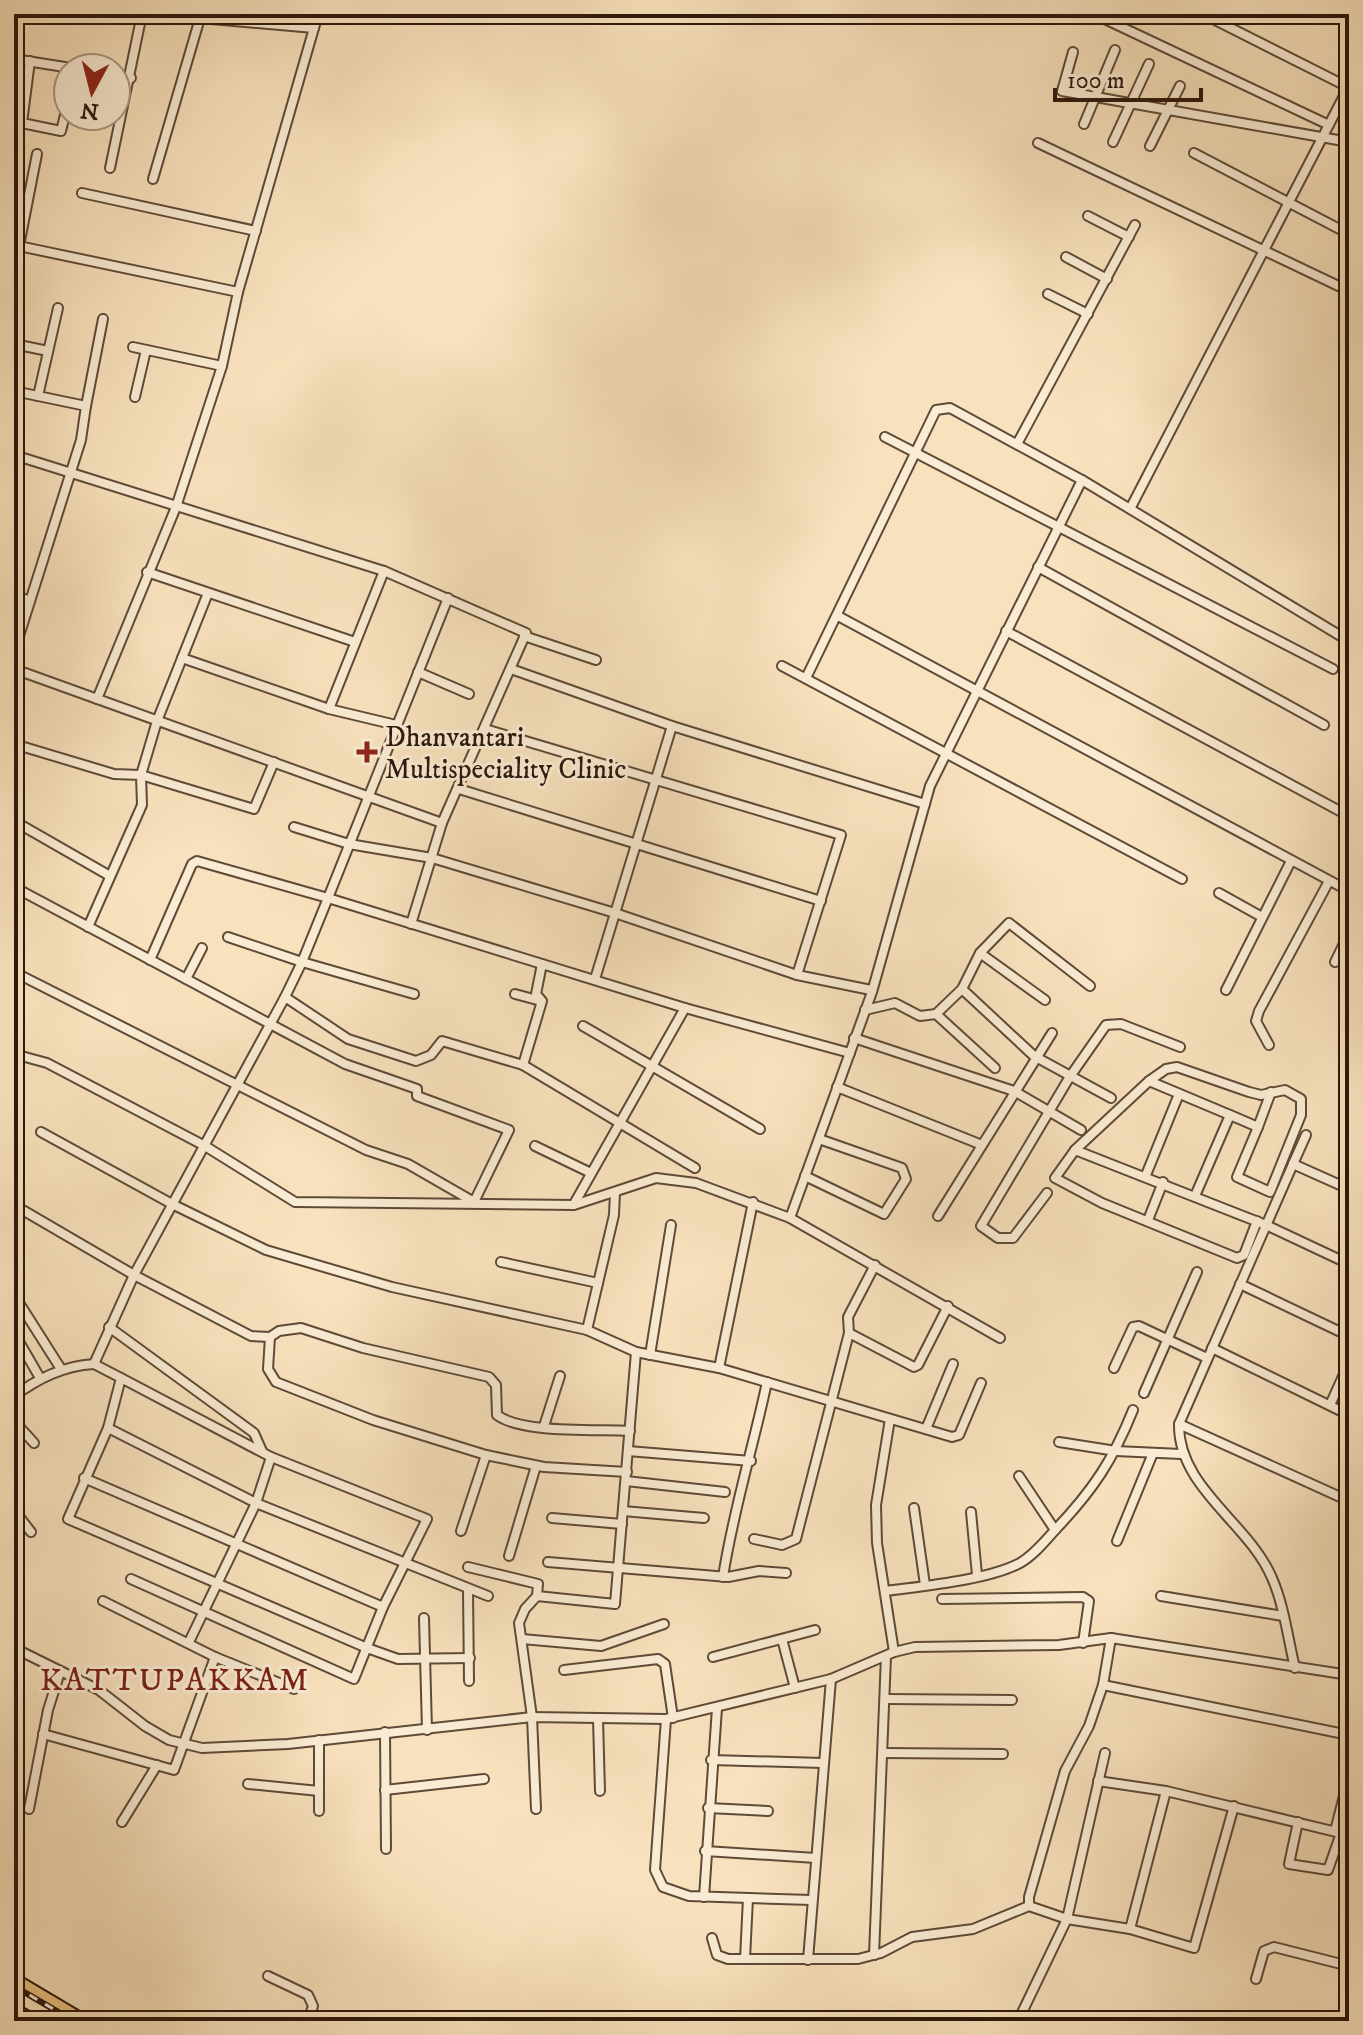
<svg xmlns="http://www.w3.org/2000/svg" width="1363" height="2035" viewBox="0 0 1363 2035" font-family="'IM FELL DW Pica',serif">
  <style>
    .lines { fill: none; stroke-linecap: round; stroke-linejoin: round }
    .street-casing { stroke: #5f4a38; stroke-width: 12 }
    .primary-casing { stroke: #2c170c; stroke-width: 16 }
    .street { stroke: #faecd4; stroke-width: 8 }
    .primary { stroke: #ecc17e; stroke-width: 12 }
    .rail-casing { stroke: #2c170c; stroke-width: 6 }
    .rail { stroke: #faecd4; stroke-width: 3; stroke-dasharray: 9; stroke-linecap: butt }
    .poi-dot { fill: #8f2418; stroke: #faecd4; stroke-width: 3 }
    .labels { text-anchor: middle; stroke-width: 6; stroke-linejoin: round; paint-order: stroke }
    .poi-label { font-size: 28px; fill: #2c170c; stroke: #faecd4; text-anchor: start }
    .quarter-label { font-size: 32px; letter-spacing: 2px; fill: #7a1f14; stroke: #faecd4 }
  </style>
  <rect width="100%" height="100%" fill="#f8e2bd"/>
  <filter id="stains"><feTurbulence type="fractalNoise" baseFrequency=".0025" numOctaves="4"/><feColorMatrix values="0 0 0 0 .2 0 0 0 0 .09 0 0 0 0 .02 0 0 0 .5 -.17"/></filter>
  <radialGradient id="worn" r=".72"><stop offset=".6" stop-color="#630" stop-opacity="0"/><stop offset="1" stop-color="#630" stop-opacity=".3"/></radialGradient>
  <g class="lines">
    <defs>
      <g id="street">
        <polyline points="1094,14 1329,125"/>
        <polyline points="1203,14 1348,87"/>
        <polyline points="314,28 318,14"/>
        <polyline points="1073,52 1062,91 1349,142"/>
        <polyline points="14,59 71,68"/>
        <polyline points="30,61 22,123 61,131 68,103"/>
        <polyline points="116,76 131,78"/>
        <polyline points="1084,124 1115,50"/>
        <polyline points="1113,142 1149,64"/>
        <polyline points="1038,143 1349,291"/>
        <polyline points="1150,146 1180,86"/>
        <polyline points="1194,153 1349,234"/>
        <polyline points="110,168 142,14"/>
        <polyline points="153,179 200,18"/>
        <polyline points="82,193 256,231"/>
        <polyline points="1088,216 1129,237"/>
        <polyline points="14,245 238,292"/>
        <polyline points="19,246 37,154"/>
        <polyline points="1066,257 1107,279"/>
        <polyline points="1048,294 1088,314"/>
        <polyline points="14,344 48,351"/>
        <polyline points="133,347 222,366"/>
        <polyline points="14,391 86,406 81,440 14,652"/>
        <polyline points="38,396 58,308"/>
        <polyline points="135,397 146,350"/>
        <polyline points="86,406 103,319"/>
        <polyline points="885,437 1333,669"/>
        <polyline points="1017,444 1135,225"/>
        <polyline points="14,455 384,571 526,633 442,823 411,924"/>
        <polyline points="1130,509 1349,86"/>
        <polyline points="1038,567 1324,725"/>
        <polyline points="147,572 355,642"/>
        <polyline points="208,593 157,721 141,775 254,809 274,762"/>
        <polyline points="14,595 30,601"/>
        <polyline points="838,616 1349,891"/>
        <polyline points="1006,631 1349,816"/>
        <polyline points="524,636 596,660"/>
        <polyline points="182,658 329,709 396,725"/>
        <polyline points="782,666 1182,879"/>
        <polyline points="14,669 442,823"/>
        <polyline points="511,669 672,726 595,979"/>
        <polyline points="418,672 469,694"/>
        <polyline points="806,678 936,410 950,408 1082,480"/>
        <polyline points="97,699 176,507 222,366 238,292 314,28 154,14"/>
        <polyline points="329,709 384,571"/>
        <polyline points="672,726 925,804"/>
        <polyline points="485,729 841,835 797,975"/>
        <polyline points="14,744 114,774 141,775 142,805 88,927"/>
        <polyline points="459,789 821,901"/>
        <polyline points="14,821 110,876"/>
        <polyline points="294,827 349,844 432,858 615,913 797,975 871,990"/>
        <polyline points="14,887 345,1064 417,1089 417,1096 509,1130 474,1202"/>
        <polyline points="1219,893 1262,917"/>
        <polyline points="228,937 302,962 285,997"/>
        <polyline points="980,953 1045,1000"/>
        <polyline points="150,960 192,864 197,861 328,898 448,598"/>
        <polyline points="1335,962 1349,933"/>
        <polyline points="14,972 366,1150 408,1164 474,1202"/>
        <polyline points="186,979 202,948"/>
        <polyline points="962,989 1034,1056 1111,1098"/>
        <polyline points="1226,990 1291,861"/>
        <polyline points="414,994 302,962 328,898 685,1008 850,1053"/>
        <polyline points="515,994 541,1001"/>
        <polyline points="865,1010 895,1003 920,1016 936,1014 962,989 980,953 1009,923 1090,986"/>
        <polyline points="936,1014 995,1068"/>
        <polyline points="583,1026 760,1129"/>
        <polyline points="854,1038 1014,1091 1081,1130"/>
        <polyline points="1269,1045 1256,1021 1259,1011 1329,881"/>
        <polyline points="14,1054 47,1063 205,1146 295,1202 574,1205 656,1178 696,1183 790,1218 1000,1338"/>
        <polyline points="523,1065 542,1001 536,994 542,964"/>
        <polyline points="1149,1081 1166,1069 1177,1067 1249,1092 1261,1095 1285,1090 1301,1099 1301,1115 1270,1192 1237,1177 1258,1127"/>
        <polyline points="837,1087 982,1145"/>
        <polyline points="1230,1115 1149,1081 1075,1150 1055,1178 1102,1203 1237,1258 1244,1255 1257,1221"/>
        <polyline points="41,1132 172,1204 266,1250 392,1287 587,1330 636,1352 719,1368 952,1437 959,1435 981,1383"/>
        <polyline points="535,1146 591,1173"/>
        <polyline points="1075,1150 1266,1225 1349,1264"/>
        <polyline points="1293,1164 1306,1135"/>
        <polyline points="1146,1175 1179,1094"/>
        <polyline points="805,1176 884,1214 906,1179 902,1168 819,1139"/>
        <polyline points="1047,1193 1013,1238 998,1238 981,1226 1069,1078 1106,1025 1121,1024 1180,1047"/>
        <polyline points="1195,1196 1230,1115 1258,1127 1271,1092"/>
        <polyline points="574,1204 685,1008"/>
        <path d="M14 1205 134 1275 251 1336 270 1337 279 1331 301 1328 363 1348 489 1377 496 1385 497 1415C522 1434 597 1429 630 1431"/>
        <polyline points="938,1216 1052,1033"/>
        <polyline points="790,1218 872,992 930,786 1082,480 1349,641"/>
        <polyline points="1148,1220 1163,1182"/>
        <polyline points="501,1262 598,1283"/>
        <polyline points="875,1265 848,1317 849,1333 914,1367 918,1365 948,1306"/>
        <polyline points="1240,1284 1349,1336"/>
        <polyline points="14,1295 61,1369"/>
        <polyline points="109,1327 254,1433 262,1451"/>
        <polyline points="587,1330 614,1215 615,1192"/>
        <polyline points="14,1333 40,1378"/>
        <polyline points="270,1337 268,1369 276,1382 373,1420 486,1455 544,1467 627,1472"/>
        <polyline points="1212,1348 1349,1415"/>
        <polyline points="650,1355 671,1225"/>
        <polyline points="94,1364 121,1378 108,1428 256,1503 488,1596"/>
        <polyline points="719,1368 753,1202"/>
        <polyline points="1114,1368 1133,1327 1139,1326 1207,1358"/>
        <polyline points="121,1378 271,1457 427,1519 383,1607 354,1679 131,1579"/>
        <polyline points="1144,1393 1197,1272"/>
        <path d="M14 1396C39 1378 63 1366 94 1364L134 1275 285 997 348 1039 416 1061 431 1055 442 1041 523 1065 695 1168"/>
        <polyline points="1330,1405 1349,1363"/>
        <polyline points="890,1419 876,1505 877,1543 894,1652"/>
        <polyline points="14,1421 34,1443"/>
        <polyline points="1179,1424 1349,1501"/>
        <polyline points="544,1426 560,1376"/>
        <polyline points="108,1428 68,1519 367,1648 398,1659 470,1658"/>
        <polyline points="926,1429 953,1364"/>
        <polyline points="1059,1442 1116,1451 1181,1454"/>
        <polyline points="628,1451 751,1461"/>
        <polyline points="1019,1476 1055,1530"/>
        <polyline points="84,1478 383,1607"/>
        <polyline points="626,1481 725,1492"/>
        <polyline points="914,1508 925,1585"/>
        <polyline points="14,1510 31,1532"/>
        <polyline points="623,1511 704,1518"/>
        <polyline points="971,1512 977,1575"/>
        <polyline points="552,1518 622,1524"/>
        <polyline points="461,1531 486,1455"/>
        <polyline points="754,1539 782,1545 796,1539 849,1333"/>
        <polyline points="1117,1541 1153,1453"/>
        <polyline points="509,1556 536,1466"/>
        <polyline points="548,1562 728,1577 759,1571 786,1573"/>
        <polyline points="468,1567 538,1584 537,1596 615,1604 636,1352"/>
        <path d="M723 1577C733 1511 753 1448 767 1382"/>
        <polyline points="468,1590 469,1681"/>
        <path d="M886 1591C923 1586 988 1580 1020 1563 1034 1555 1045 1541 1056 1529 1093 1490 1113 1460 1133 1410"/>
        <polyline points="1161,1596 1283,1616"/>
        <polyline points="942,1599 1083,1597 1089,1601 1083,1643"/>
        <polyline points="103,1601 215,1657 294,1689"/>
        <polyline points="424,1618 427,1730"/>
        <polyline points="522,1639 601,1646 664,1624"/>
        <polyline points="782,1639 795,1688"/>
        <polyline points="189,1642 256,1503 271,1457"/>
        <polyline points="14,1648 99,1690 145,1726 169,1740 202,1748 288,1744 532,1717 666,1719 831,1679 894,1652 915,1647 1059,1645 1111,1638 1349,1675"/>
        <polyline points="713,1657 815,1630"/>
        <path d="M1295 1668C1288 1639 1284 1605 1272 1578 1249 1523 1178 1488 1179 1424L1293 1164 1349 1189"/>
        <polyline points="564,1670 658,1659 665,1664 673,1718"/>
        <polyline points="1103,1685 1349,1735"/>
        <polyline points="886,1699 1012,1700"/>
        <polyline points="598,1719 600,1791"/>
        <polyline points="666,1719 655,1870 663,1887 689,1896 811,1900"/>
        <polyline points="385,1732 386,1849"/>
        <polyline points="43,1734 174,1770 215,1657"/>
        <polyline points="319,1740 319,1811"/>
        <polyline points="883,1753 1003,1754"/>
        <polyline points="1105,1753 1067,1919 1130,1929 1194,1948 1234,1806"/>
        <polyline points="711,1760 823,1763"/>
        <polyline points="1098,1781 1166,1791 1349,1835"/>
        <polyline points="248,1784 319,1791"/>
        <polyline points="385,1790 484,1779"/>
        <polyline points="708,1808 768,1811"/>
        <polyline points="29,1809 48,1710 60,1672"/>
        <polyline points="536,1809 532,1717 519,1623 525,1609 537,1596"/>
        <polyline points="122,1822 157,1765"/>
        <polyline points="1298,1822 1289,1864 1328,1870 1341,1833"/>
        <polyline points="1335,1831 1349,1776"/>
        <polyline points="705,1851 816,1858"/>
        <polyline points="704,1897 717,1708"/>
        <polyline points="1130,1929 1166,1791"/>
        <polyline points="712,1938 717,1955 728,1959 858,1959 881,1953 912,1937 973,1929 1029,1906"/>
        <polyline points="874,1955 886,1656"/>
        <polyline points="745,1959 748,1898"/>
        <polyline points="808,1960 831,1679"/>
        <polyline points="268,1976 308,1995 313,2006 308,2021"/>
        <polyline points="1256,1979 1264,1951 1274,1947 1349,1966"/>
        <polyline points="1018,2021 1067,1919 1029,1906 1029,1897 1065,1771 1089,1726 1103,1685 1111,1638"/>
      </g>
      <g id="primary">
        <polyline points="14,1980 83,2021"/>
        <polyline points="14,2010 33,2021"/>
      </g>
    </defs>
    <!-- street casing -->
    <use href="#street" class="street-casing"/>
    <!-- primary casing -->
    <use href="#primary" class="primary-casing"/>
    <!-- street -->
    <use href="#street" class="street"/>
    <!-- primary -->
    <use href="#primary" class="primary"/>
    <defs>
      <polyline id="rail" points="14,1986 74,2021"/>
    </defs>
    <!-- rail casing -->
    <use href="#rail" class="rail-casing"/>
    <!-- rail -->
    <use href="#rail" class="rail"/>
  </g>
  <!-- markers -->
  <path class="poi-dot" d="M363 740h8v8h8v8h-8v8h-8v-8h-8v-8h8z"/>
  <g class="labels">
    <!-- poi labels -->
    <g class="poi-label">
      <text x="385" y="746">Dhanvantari<tspan x="385" dy="32">Multispeciality Clinic</tspan></text>
    </g>
    <!-- quarter labels -->
    <g class="quarter-label">
      <text x="175" y="1690">KATTUPAKKAM</text>
    </g>
  </g>
  <!-- margin -->
  <rect width="1363" height="2035" fill="none" stroke="#f8e2bd" stroke-width="48"/>
  <rect x="16" y="16" width="1331" height="2003" fill="none" stroke="#2c170c" stroke-width="4"/>
  <rect x="24" y="24" width="1315" height="1987" fill="none" stroke="#2c170c" stroke-width="2"/>
  <!-- north arrow -->
  <g transform="translate(92 92) rotate(187)"><circle r="38" fill="#faecd4" stroke="#a89784" stroke-width="2"/>
  <path d="M0-6L14 30L0 20L-14 30Z" fill="#8f2418"/>
  <text y="-12" font-size="22" font-weight="bold" text-anchor="middle" fill="#2c170c">N</text>
  </g>
  <!-- scale -->
  <path d="M1055 88v12h146v-12" fill="none" stroke="#2c170c" stroke-width="4"/>
  <text x="1067" y="88" font-size="24" fill="#2c170c" stroke="#faecd4" stroke-width="6" paint-order="stroke">100 m</text>
  <rect width="100%" height="100%" filter="url(#stains)"/>
  <rect width="100%" height="100%" fill="url(#worn)"/>
</svg>
